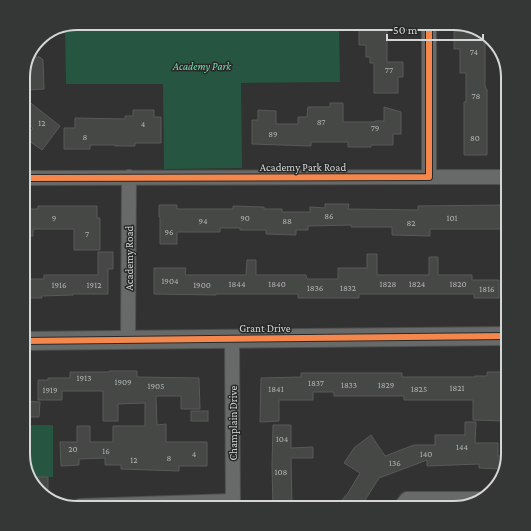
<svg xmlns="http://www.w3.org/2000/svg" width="531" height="531" viewBox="0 0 531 531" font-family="'Crimson Pro',serif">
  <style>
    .green { fill: #265642 }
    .building { fill: #464846; stroke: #585958 }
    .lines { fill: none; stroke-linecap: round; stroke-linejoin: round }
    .minor-casing { stroke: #4e4f4e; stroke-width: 16 }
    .tertiary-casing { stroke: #4e4f4e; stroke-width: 20 }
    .minor { stroke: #686a69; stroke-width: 14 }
    .tertiary { stroke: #686a69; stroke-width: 18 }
    .cycleway-casing { stroke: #262927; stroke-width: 8 }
    .cycleway { stroke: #f5874c; stroke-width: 6 }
    .labels { text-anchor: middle; stroke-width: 3; stroke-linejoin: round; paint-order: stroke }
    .number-label { font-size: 9px; fill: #b0b2b1 }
    .park-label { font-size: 11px; font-style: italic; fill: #7adcb0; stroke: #262927 }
    .street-label { font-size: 11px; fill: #d4d6d5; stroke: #262927 }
    .rim { fill: none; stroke: #d4d6d5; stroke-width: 2 }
  </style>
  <rect width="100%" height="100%" fill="#313231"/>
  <!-- green -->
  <g class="green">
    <polygon points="77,23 339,23 340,82 241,83 242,168 164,169 163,84 66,84 65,28"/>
    <polygon points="23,425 53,425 53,477 31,477 23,454"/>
  </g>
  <!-- building -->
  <g class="building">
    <polygon points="359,23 387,23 387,62 403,62 403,77 398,77 398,93 374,93 374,63 370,63 370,57 366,57 366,45 359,45"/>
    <polygon points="459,24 485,37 485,86 486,89 487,89 487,155 464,155 464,102 466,102 466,73 460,73 460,49 454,49 454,31 459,31"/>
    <polygon points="31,57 40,57 43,60 44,89 28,90 28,75 23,75 23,73"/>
    <polygon points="23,97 60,126 42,150 25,138 33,128 23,120"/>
    <polygon points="330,103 343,103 343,122 375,122 375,121 384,121 384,107 401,112 401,134 393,134 393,145 371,145 371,147 348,147 348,142 311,142 311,146 252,144 252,120 258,120 258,110 276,111 276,124 298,124 298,117 307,117 308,107 330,107"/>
    <polygon points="133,110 154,110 154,117 161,117 161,143 135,143 135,146 115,146 115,145 90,145 90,149 64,149 64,128 75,128 75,118 125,119 125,116 133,116"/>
    <polygon points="325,204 349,204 348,209 418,210 418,206 506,205 506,229 430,229 430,236 392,235 392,227 351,227 351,225 308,226 308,230 296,230 296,235 266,234 266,230 240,230 240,228 220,228 220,232 177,232 177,244 160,244 160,217 159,217 159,205 177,205 177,209 233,209 233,206 264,207 264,209 282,209 282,212 310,212 310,207 325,208"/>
    <polygon points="38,206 97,206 97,218 100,218 100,250 74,250 74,229 33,229 33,236 23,236 23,209 38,209"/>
    <polygon points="98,252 113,252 113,269 108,269 108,294 73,294 73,295 41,296 42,298 23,298 23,279 44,279 44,275 98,275"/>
    <polygon points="367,254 377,254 377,275 429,275 429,257 438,257 438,275 472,275 472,280 499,280 499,298 474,298 474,294 359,294 359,298 298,298 298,294 216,294 216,295 154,294 154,268 186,268 185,275 246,275 247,260 256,260 256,275 306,275 307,279 338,279 338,268 367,268"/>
    <polygon points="109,371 137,371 137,377 199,378 200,409 181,409 181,396 156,396 157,425 166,424 166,442 207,442 207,466 179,466 179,471 121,469 121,465 105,465 105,458 79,459 79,465 61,466 60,442 77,442 77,426 90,426 90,442 113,442 113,426 145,426 145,403 118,404 118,421 103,421 103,391 62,391 62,400 38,400 38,380 48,380 48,378 70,378 70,372 109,372"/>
    <polygon points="487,372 502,372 502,404 507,405 507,421 473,420 473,400 404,400 404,396 334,396 334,392 313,392 313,400 279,400 279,421 260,422 261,378 301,377 301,373 402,373 402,377 475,377 475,376 487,376"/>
    <polygon points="27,401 40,402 39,417 23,417 23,404 27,404"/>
    <rect x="191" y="411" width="17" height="10"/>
    <polygon points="465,422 476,422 475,443 498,443 498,456 507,456 501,469 479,468 479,464 427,466 427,460 379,478 360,508 342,508 342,500 348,493 360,473 344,463 354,448 371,435 385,456 414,445 435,445 435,435 465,435"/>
    <polygon points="273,425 291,425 291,448 313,447 313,458 291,458 292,508 273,508 272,465"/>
    <polygon points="32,477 48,477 48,495 36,489"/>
  </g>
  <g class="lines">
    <defs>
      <g id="minor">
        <polyline points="429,177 508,177"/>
        <polyline points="23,178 429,177 429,23"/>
        <polyline points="232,338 233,508"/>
        <polyline points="128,339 129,177"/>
        <polyline points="80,508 80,506 233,501"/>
        <polyline points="400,508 407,499 478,499"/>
      </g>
      <polyline id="tertiary" points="23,341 508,336"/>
    </defs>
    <!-- minor casing -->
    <use href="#minor" class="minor-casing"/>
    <!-- tertiary casing -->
    <use href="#tertiary" class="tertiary-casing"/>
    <!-- minor -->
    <use href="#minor" class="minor"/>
    <!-- tertiary -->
    <use href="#tertiary" class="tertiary"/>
    <defs>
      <g id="cycleway">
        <polyline points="23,178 429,177 429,23"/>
        <polyline points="23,341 508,336"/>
      </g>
    </defs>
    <!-- cycleway casing -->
    <use href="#cycleway" class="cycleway-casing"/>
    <!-- cycleway -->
    <use href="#cycleway" class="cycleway"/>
  </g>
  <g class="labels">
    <!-- number labels -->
    <g class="number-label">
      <text x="474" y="55">74</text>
      <text x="389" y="73">77</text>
      <text x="476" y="99">78</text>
      <text x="321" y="125">87</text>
      <text x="42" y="126">12</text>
      <text x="143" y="127">4</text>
      <text x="375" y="131">79</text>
      <text x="273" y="137">89</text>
      <text x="85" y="140">8</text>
      <text x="475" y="141">80</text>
      <text x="329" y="219">86</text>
      <text x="54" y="221">9</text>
      <text x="245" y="221">90</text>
      <text x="452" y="221">101</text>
      <text x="203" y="224">94</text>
      <text x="287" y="224">88</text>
      <text x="411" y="226">82</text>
      <text x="169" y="235">96</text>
      <text x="87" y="237">7</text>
      <text x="170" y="284">1904</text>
      <text x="237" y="287">1844</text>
      <text x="277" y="287">1840</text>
      <text x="388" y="287">1828</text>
      <text x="417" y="287">1824</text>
      <text x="458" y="287">1820</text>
      <text x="59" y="288">1916</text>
      <text x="94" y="288">1912</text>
      <text x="202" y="288">1900</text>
      <text x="315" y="291">1836</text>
      <text x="348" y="291">1832</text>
      <text x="487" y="292">1816</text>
      <text x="84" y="381">1913</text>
      <text x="123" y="385">1909</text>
      <text x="316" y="386">1837</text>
      <text x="349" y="388">1833</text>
      <text x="386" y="388">1829</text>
      <text x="156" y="389">1905</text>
      <text x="457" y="391">1821</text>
      <text x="276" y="392">1841</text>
      <text x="419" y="392">1825</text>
      <text x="50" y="393">1919</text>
      <text x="282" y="442">104</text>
      <text x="462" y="450">144</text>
      <text x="73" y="452">20</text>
      <text x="106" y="454">16</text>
      <text x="194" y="457">4</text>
      <text x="426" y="457">140</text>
      <text x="169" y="461">8</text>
      <text x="134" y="463">12</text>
      <text x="395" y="466">136</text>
      <text x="281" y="475">108</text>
    </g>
    <!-- park labels -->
    <g class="park-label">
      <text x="202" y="70">Academy Park</text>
    </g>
    <!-- street labels -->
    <g class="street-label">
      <text x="303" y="171">Academy Park Road</text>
      <text transform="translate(129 258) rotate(-90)" y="4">Academy Road</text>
      <text x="265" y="332">Grant Drive</text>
      <text transform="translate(233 423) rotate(-90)" y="4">Champlain Drive</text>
    </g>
  </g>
  <!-- crop -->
  <path d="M0 0H531V531H0ZM77 30H454A47 47 0 0 1 501 77V454A47 47 0 0 1 454 501H77A47 47 0 0 1 30 454V77A47 47 0 0 1 77 30Z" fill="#343735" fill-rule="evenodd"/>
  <path class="rim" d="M77 30H454A47 47 0 0 1 501 77V454A47 47 0 0 1 454 501H77A47 47 0 0 1 30 454V77A47 47 0 0 1 77 30Z"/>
  <!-- scale -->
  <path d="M387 34v6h96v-6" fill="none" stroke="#d4d6d5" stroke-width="2"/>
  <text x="393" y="34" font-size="12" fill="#d4d6d5" stroke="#262927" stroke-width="3" paint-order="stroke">50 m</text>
</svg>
